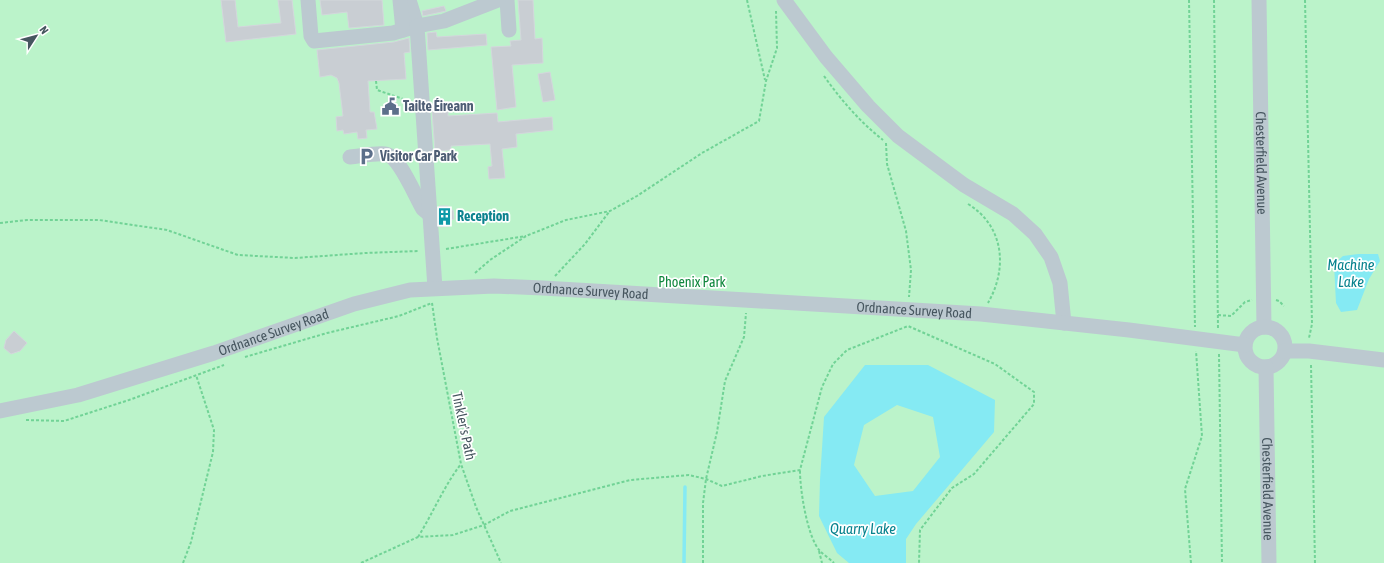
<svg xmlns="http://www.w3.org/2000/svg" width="1384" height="563" viewBox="0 0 1384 563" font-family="'Asap Condensed',sans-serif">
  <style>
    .green { fill: #bbf3ca }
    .water { fill: #85eaf3; fill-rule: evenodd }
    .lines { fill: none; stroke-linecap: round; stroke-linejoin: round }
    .stream { stroke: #85eaf3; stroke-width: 3.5 }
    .building { fill: #c9ced3; stroke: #d3d7dc }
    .path { stroke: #71d396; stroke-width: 2; stroke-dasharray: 3 2; stroke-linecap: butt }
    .minor { stroke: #bcc9d0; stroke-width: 15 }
    .labels { text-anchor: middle; stroke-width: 3.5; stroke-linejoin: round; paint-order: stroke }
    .service-label { font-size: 14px; font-weight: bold; fill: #4e5e75; stroke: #fff; text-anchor: start }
    .street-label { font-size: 14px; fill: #46565f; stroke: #fff }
    .culture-label { font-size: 14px; font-weight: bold; fill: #0d838f; stroke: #fff; text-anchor: start }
    .park-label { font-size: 14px; fill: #10873d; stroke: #fff }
    .water-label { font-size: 15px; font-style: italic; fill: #06828d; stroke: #fff }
  </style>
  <rect width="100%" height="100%" fill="#f2f0f0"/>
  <!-- green -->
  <rect class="green" x="0" y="0" width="1384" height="563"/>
  <!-- water -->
  <g class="water">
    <polygon points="1358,254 1378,254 1380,261 1369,279 1357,310 1341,312 1336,303 1334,264 1343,256"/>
    <path d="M865 365H928L995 400 994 432 916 524 906 539V563H849L837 553 819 516 820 480 824 417ZM897 405 933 417 940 457 913 491 875 496 854 465 864 425Z"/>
  </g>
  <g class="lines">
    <!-- stream -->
    <polyline class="stream" points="684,563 685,487"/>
  </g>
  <!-- building -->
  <g class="building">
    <polygon points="221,0 235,0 238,27 281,23 278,0 292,0 296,34 226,42"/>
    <polygon points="320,0 382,0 384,25 349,28 347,12 322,15"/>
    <polygon points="518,0 533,0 535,39 542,38 543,63 512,65 516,107 497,110 491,47 511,46 510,41 521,40"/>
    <polygon points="444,6 446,11 423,16 422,11"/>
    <polygon points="436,32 437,37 486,34 487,45 428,50 427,33"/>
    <polygon points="409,38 410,52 404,53 406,79 368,81 370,112 374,112 377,129 366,130 367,138 358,139 357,132 344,134 343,130 337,131 336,117 343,116 339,83 337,78 331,75 320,77 317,50 394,42"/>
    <polygon points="550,72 555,100 543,102 538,74"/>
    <polygon points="448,110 448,116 497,113 498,122 552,117 553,130 516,134 517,147 502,149 505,178 489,179 488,167 492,166 490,144 451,146 451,150 435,151 432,111"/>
    <polygon points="439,206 448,206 449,210 453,210 454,219 449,220 450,226 440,227"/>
    <polygon points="14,331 27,343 20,351 11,354 4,348 6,340"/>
  </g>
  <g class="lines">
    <!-- path -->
    <g class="path">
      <polyline points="747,0 765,80"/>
      <polyline points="1189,0 1195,327"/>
      <polyline points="1214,0 1218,329"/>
      <polyline points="1305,0 1312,324 1309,338"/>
      <path d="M824 76C841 100 860 122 883 140"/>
      <polyline points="376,81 377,90 409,101"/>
      <polyline points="886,143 887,164 906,231 911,270 909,297"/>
      <path d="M968 204C1004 226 1008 268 988 303"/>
      <polyline points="0,223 27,220 99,220 167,230 238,255 295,258 365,253 419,251"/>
      <polyline points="446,249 526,236"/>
      <polyline points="475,273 490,260 526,236 566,220 610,211 637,196 702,153 759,121 766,81 777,48 776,11"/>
      <polyline points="555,276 585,244 609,212"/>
      <polyline points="1276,300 1279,301 1284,306"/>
      <polyline points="432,303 437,338 461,464 476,507 501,563"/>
      <polyline points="1218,315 1231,316 1245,302 1252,300"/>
      <polyline points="1219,354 1222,563"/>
      <polyline points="245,357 327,333 399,316 432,303"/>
      <polyline points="1311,365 1315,563"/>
      <polyline points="26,420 64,421 129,400 224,365"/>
      <path d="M800 471C800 489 807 537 820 551 824 555 830 559 834 563"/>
      <path d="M418 537C433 513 444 486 461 464"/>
      <polyline points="819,551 822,563"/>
      <polyline points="183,563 191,542 213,452 214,430 196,375"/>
      <polyline points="361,563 418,537 453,535 484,525 510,511 630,480 689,475 706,479 722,486 762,476 800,470 822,387 833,364 847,350 908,326 995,364 1034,392 1034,404 974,474 952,488 920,530 919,563"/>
      <polyline points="703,563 703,503 706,479 717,432 725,381 744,337 746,313"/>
      <polyline points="1191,563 1185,489 1202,436 1196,351"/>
    </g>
    <!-- minor -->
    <g class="minor">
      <polyline points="308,0 311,36 314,41 393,33 417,26 409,0"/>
      <polyline points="400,0 403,30"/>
      <polyline points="507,0 509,30"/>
      <polyline points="784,0 826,57 868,106 898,136 964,185 1013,214 1035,234 1051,257 1060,283 1064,323"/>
      <path id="s1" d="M1259 0 1264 327"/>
      <path d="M350 157C361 156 374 153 385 154 399 155 415 196 423 209L429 214"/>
      <polyline points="435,288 417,26 444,21 498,0"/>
      <circle cx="1265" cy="347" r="20"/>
      <polyline points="1285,351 1309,351 1384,360"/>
      <path id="s2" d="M1266 367 1269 563"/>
      <path id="s3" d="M0 411 78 395 214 353 354 304 410 290 494 286 543 288 981 314 1129 330 1245 345"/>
    </g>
  </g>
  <!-- icons -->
  <defs>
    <symbol id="civic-bare" viewBox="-9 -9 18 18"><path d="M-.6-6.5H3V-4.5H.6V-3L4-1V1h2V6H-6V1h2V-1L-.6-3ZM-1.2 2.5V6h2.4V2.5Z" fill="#5c6f8a" stroke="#fff" stroke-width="2.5" paint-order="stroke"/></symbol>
    <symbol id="parking-bare" viewBox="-9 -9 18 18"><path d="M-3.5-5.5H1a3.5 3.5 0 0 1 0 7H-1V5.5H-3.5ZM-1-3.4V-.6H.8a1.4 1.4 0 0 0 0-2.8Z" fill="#5c6f8a" stroke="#fff" stroke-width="2.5" paint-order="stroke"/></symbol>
    <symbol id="building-bare" viewBox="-9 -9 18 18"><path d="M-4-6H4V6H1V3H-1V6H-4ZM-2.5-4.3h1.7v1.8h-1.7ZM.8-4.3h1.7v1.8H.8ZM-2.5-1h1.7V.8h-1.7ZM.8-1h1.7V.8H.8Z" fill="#0f9aa8" stroke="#fff" stroke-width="2.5" paint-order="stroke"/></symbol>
  </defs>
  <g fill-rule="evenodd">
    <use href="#civic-bare" x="378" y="94" width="25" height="25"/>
    <use href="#parking-bare" x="354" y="144" width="25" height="25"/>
    <use href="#building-bare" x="432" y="204" width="25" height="25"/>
  </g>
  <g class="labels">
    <!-- service labels -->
    <g class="service-label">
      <text x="403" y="111">Tailte Éireann</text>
      <text x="380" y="161">Visitor Car Park</text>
    </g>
    <!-- street labels -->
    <g class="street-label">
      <text dy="5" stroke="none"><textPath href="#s1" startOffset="163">Chesterfield Avenue</textPath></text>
      <text dy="5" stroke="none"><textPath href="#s3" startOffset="609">Ordnance Survey Road</textPath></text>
      <text dy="5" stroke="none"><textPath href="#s3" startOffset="933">Ordnance Survey Road</textPath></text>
      <text dy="5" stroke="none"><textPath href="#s3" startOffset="285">Ordnance Survey Road</textPath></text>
      <text transform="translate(464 426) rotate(78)" y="5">Tinkler's Path</text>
      <text dy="5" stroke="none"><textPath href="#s2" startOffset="122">Chesterfield Avenue</textPath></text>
    </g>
    <!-- culture labels -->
    <g class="culture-label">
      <text x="457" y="221">Reception</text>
    </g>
    <!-- park labels -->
    <g class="park-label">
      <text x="692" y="287">Phoenix Park</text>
    </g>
    <!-- water labels -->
    <g class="water-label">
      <text x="1351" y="270">Machine<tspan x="1351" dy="17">Lake</tspan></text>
      <text x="863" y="534">Quarry Lake</text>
    </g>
  </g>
  <!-- north arrow -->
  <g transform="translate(36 36) rotate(54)" stroke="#ffffff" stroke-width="3" paint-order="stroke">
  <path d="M0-3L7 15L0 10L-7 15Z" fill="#46565f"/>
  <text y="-6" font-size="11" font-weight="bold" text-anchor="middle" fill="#46565f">N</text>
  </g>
</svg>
